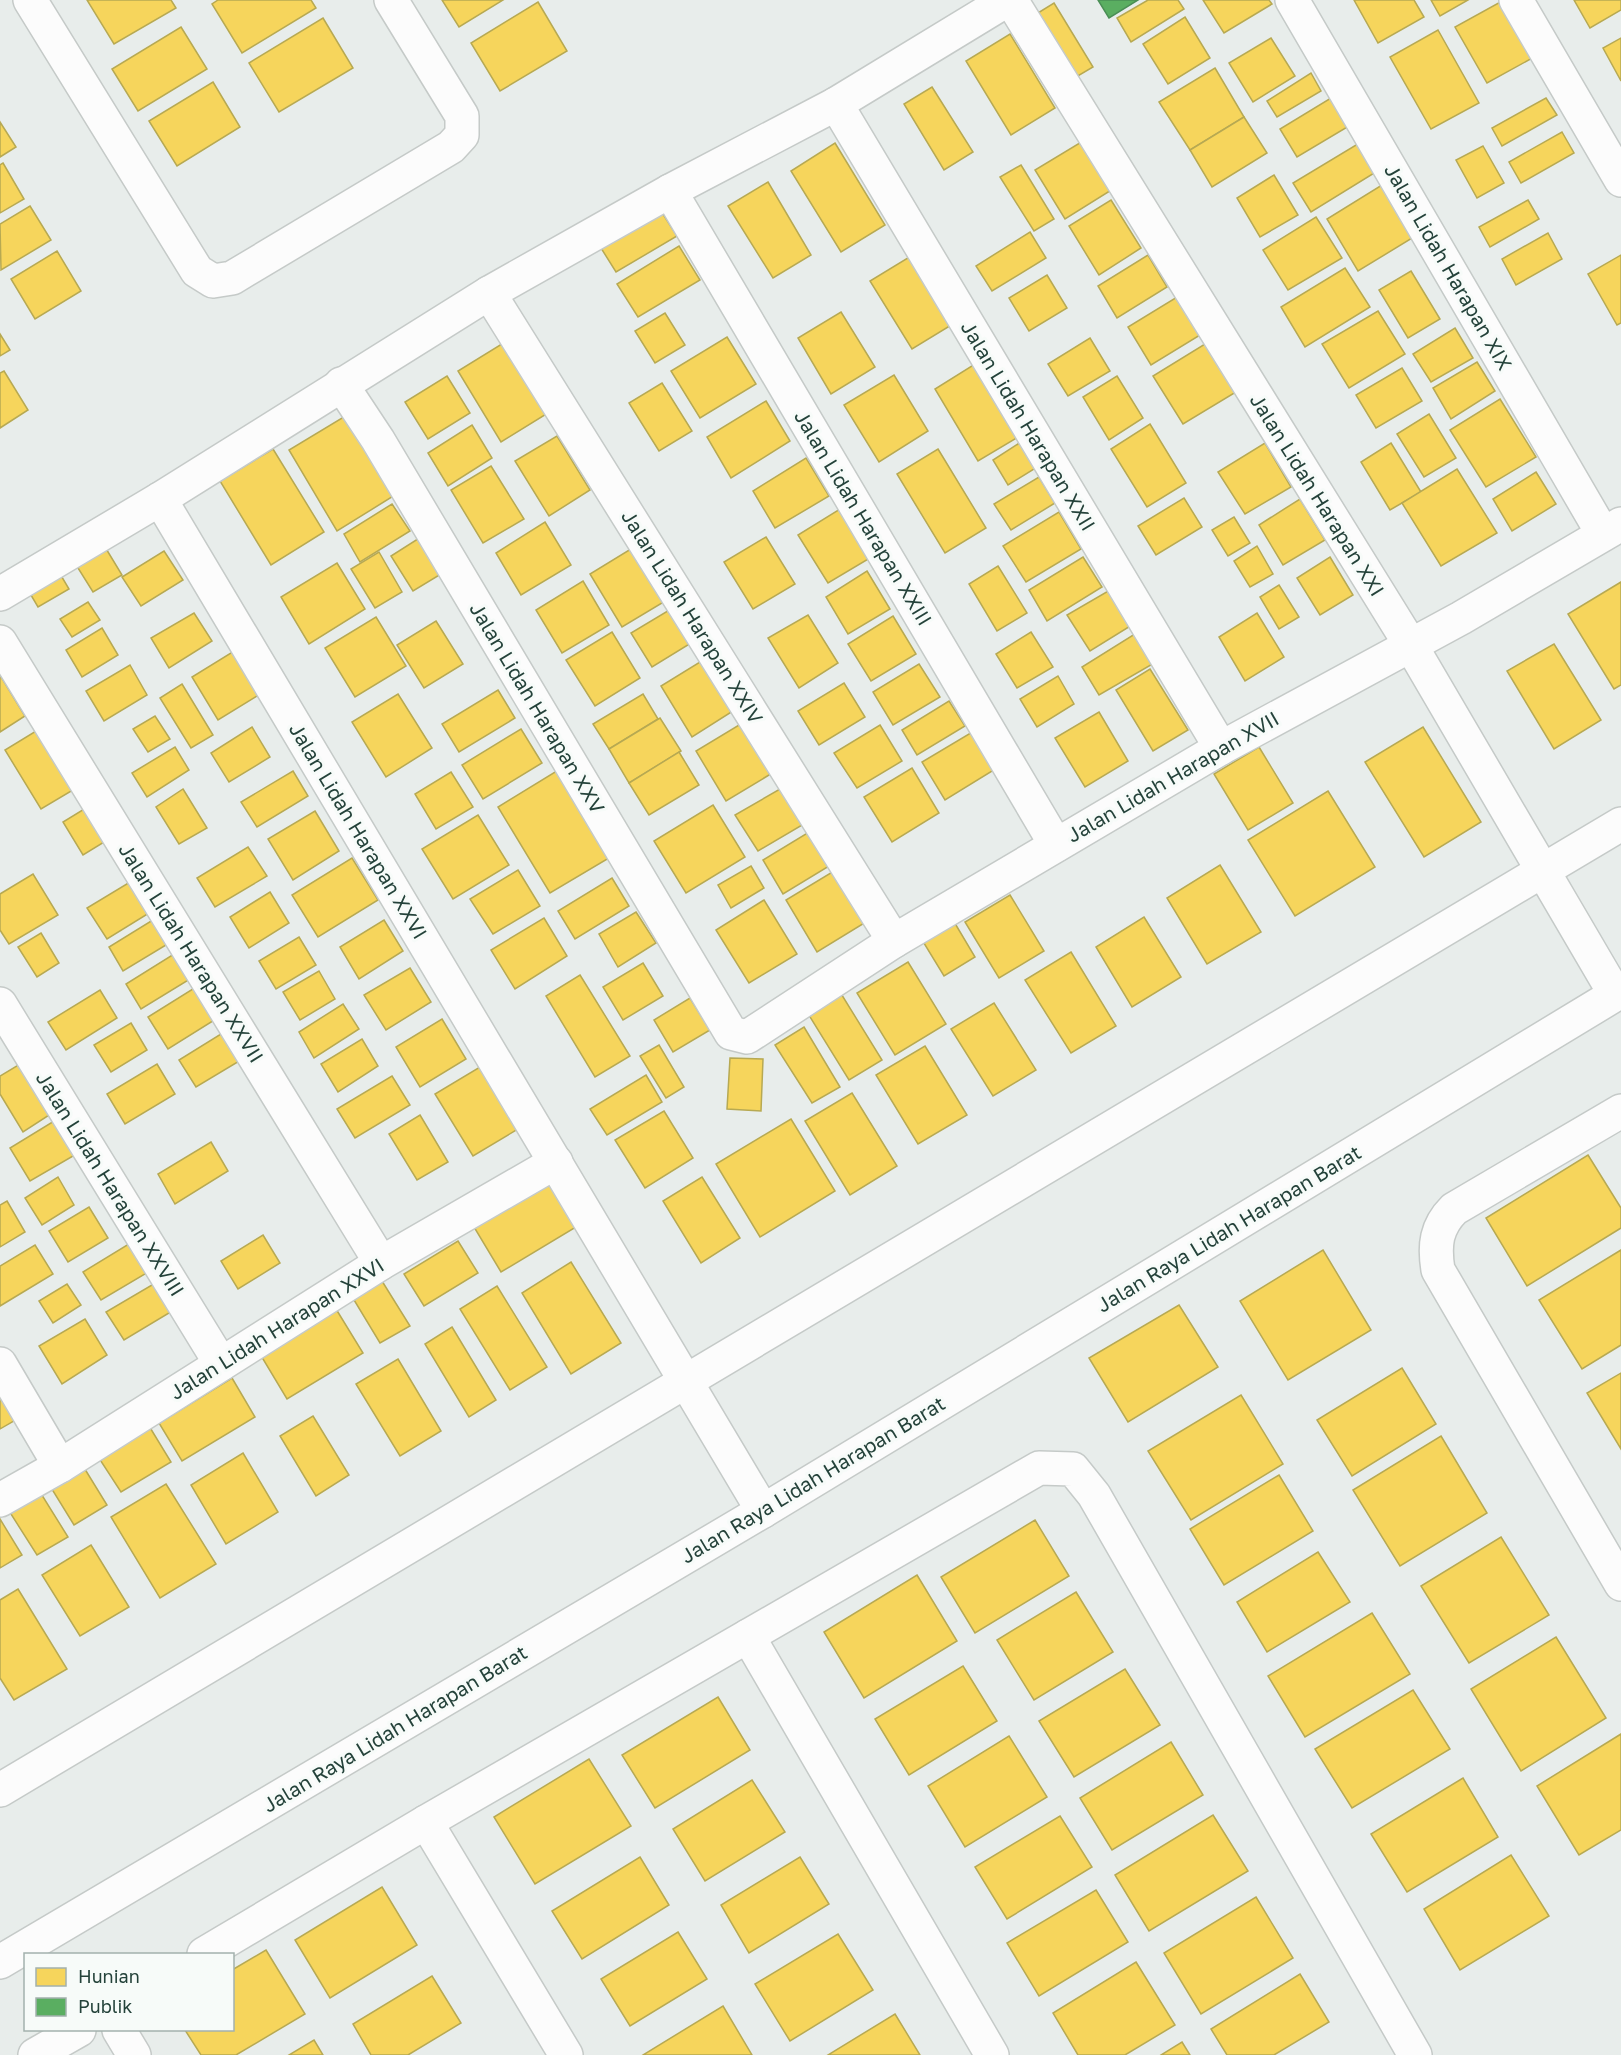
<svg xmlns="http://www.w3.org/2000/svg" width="1621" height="2055" viewBox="0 0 1621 2055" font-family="'Golos Text',sans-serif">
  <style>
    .homes { fill: #f6d55c; stroke: #b7a952; stroke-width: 1.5 }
    .public { fill: #5aae61; stroke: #4a8e55; stroke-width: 1.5 }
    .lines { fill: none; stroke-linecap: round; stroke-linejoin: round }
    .minor-casing { stroke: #c5cac8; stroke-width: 36 }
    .minor { stroke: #fcfcfc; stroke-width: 33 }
    .labels { text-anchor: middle; stroke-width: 6; stroke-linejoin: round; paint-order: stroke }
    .street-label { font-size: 20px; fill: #24423a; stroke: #f7fbf9 }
  </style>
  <rect width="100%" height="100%" fill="#e8edeb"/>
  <!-- homes -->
  <g class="homes">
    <polygon points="87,0 171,0 176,8 114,44"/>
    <polygon points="218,0 311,0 316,8 242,53 212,4"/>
    <polygon points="442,0 503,0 459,27"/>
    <polygon points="1148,0 1178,0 1184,9 1131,42 1117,18"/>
    <polygon points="1203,0 1269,0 1272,4 1224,33"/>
    <polygon points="1354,0 1414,0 1424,17 1378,43"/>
    <polygon points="1431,0 1468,0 1440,16"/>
    <polygon points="1504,0 1536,56 1487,83 1455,27"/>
    <polygon points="1574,0 1621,0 1621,10 1590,28"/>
    <polygon points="538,2 567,51 500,91 471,43"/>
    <polygon points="1054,3 1093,67 1071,80 1033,16"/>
    <polygon points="1185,17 1210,58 1168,84 1143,44"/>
    <polygon points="323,18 353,68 279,112 249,63"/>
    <polygon points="181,27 207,69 138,111 112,69"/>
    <polygon points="1438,30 1479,103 1431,129 1390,57"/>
    <polygon points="1010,34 1055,108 1011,135 966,61"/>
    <polygon points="1271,38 1295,76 1253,102 1229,63"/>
    <polygon points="1621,38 1621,81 1603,48"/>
    <polygon points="1215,68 1244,117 1190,150 1159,102"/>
    <polygon points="1311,73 1321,91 1277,117 1267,101"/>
    <polygon points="213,82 240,127 177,166 149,121"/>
    <polygon points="932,87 973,152 944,170 904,104"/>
    <polygon points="1331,98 1349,126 1297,157 1280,129"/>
    <polygon points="1546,98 1557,115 1502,146 1492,128"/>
    <polygon points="1244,117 1267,153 1212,187 1190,150"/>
    <polygon points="0,122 16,147 0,157"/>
    <polygon points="1562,132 1574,153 1521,183 1509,162"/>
    <polygon points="1366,139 1384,167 1311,212 1293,183"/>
    <polygon points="1083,141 1113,189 1065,219 1035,170"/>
    <polygon points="835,143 885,225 841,252 791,171"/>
    <polygon points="1483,146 1504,183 1477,198 1456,160"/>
    <polygon points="3,163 24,199 0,213 0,165"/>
    <polygon points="1021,165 1054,219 1034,231 1000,177"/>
    <polygon points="1274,175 1298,215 1260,237 1237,198"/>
    <polygon points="1390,180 1422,232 1358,271 1327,219"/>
    <polygon points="768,182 811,255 773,278 728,206"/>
    <polygon points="1111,200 1141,248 1099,275 1069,226"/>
    <polygon points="1528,200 1539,219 1490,247 1479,227"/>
    <polygon points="656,203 677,236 616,272 596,240"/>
    <polygon points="30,206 51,240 1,270 0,224"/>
    <polygon points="1316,217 1342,258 1288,290 1263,250"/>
    <polygon points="1030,232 1046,258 992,291 976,266"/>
    <polygon points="1548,233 1562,259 1516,285 1502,259"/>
    <polygon points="679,246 700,280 638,317 617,284"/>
    <polygon points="57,251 81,291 35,319 11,279"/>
    <polygon points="1148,255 1167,287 1117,318 1098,286"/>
    <polygon points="1621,255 1621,323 1617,325 1588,274"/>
    <polygon points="911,256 953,324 912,349 870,281"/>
    <polygon points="1345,268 1370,307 1305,347 1281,307"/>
    <polygon points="1411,271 1440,319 1408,338 1379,290"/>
    <polygon points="1047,275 1067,308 1029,331 1009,298"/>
    <polygon points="1182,294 1205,332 1151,365 1128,327"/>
    <polygon points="1378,311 1405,354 1349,388 1322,344"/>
    <polygon points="841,312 875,367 831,394 798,338"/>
    <polygon points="665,313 685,345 655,363 635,331"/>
    <polygon points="1455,328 1473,358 1431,382 1413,354"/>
    <polygon points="0,334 10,350 0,356"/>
    <polygon points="727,337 756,384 700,418 671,371"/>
    <polygon points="1090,338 1110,371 1068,396 1048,364"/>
    <polygon points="505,342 548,413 501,442 458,371"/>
    <polygon points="1205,344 1236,392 1183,424 1153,376"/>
    <polygon points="1477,362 1495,391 1451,419 1433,388"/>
    <polygon points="975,364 1020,436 978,461 935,389"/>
    <polygon points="1402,368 1422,401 1376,428 1356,395"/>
    <polygon points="4,371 28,410 0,428 0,373"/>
    <polygon points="894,375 928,431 879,462 844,405"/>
    <polygon points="447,376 470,413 428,439 405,402"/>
    <polygon points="1117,376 1143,418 1109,440 1083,397"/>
    <polygon points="662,383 692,431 659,451 629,403"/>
    <polygon points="1500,399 1536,457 1486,487 1450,430"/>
    <polygon points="766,401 790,441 731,478 707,437"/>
    <polygon points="1429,414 1456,458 1424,477 1397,434"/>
    <polygon points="347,415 395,495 337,531 289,450"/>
    <polygon points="1150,424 1186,483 1147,507 1111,449"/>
    <polygon points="472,425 492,458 448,486 428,453"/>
    <polygon points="1032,435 1047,461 1008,485 993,460"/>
    <polygon points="557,436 590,490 549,516 515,461"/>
    <polygon points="1265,443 1291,487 1245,514 1218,472"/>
    <polygon points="1391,443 1421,492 1390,510 1361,462"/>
    <polygon points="273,449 324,532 271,565 220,481"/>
    <polygon points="938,449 986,528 945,553 897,474"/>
    <polygon points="806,458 829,496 775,528 753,491"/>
    <polygon points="491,466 524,519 483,543 451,490"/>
    <polygon points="1457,469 1497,533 1441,566 1402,503"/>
    <polygon points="1536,472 1556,504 1512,531 1493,499"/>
    <polygon points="1039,477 1055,503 1011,530 994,504"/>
    <polygon points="1184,498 1202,527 1156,555 1138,526"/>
    <polygon points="1300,499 1325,540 1283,565 1259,525"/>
    <polygon points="392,504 410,531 360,562 344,534"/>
    <polygon points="845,506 875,555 828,583 798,535"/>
    <polygon points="1059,512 1081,549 1026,582 1003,546"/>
    <polygon points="1234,517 1250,543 1228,556 1212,530"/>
    <polygon points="545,522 571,565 521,595 496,553"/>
    <polygon points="424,535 446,571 413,591 391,556"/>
    <polygon points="766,537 795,584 753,609 724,562"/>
    <polygon points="102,542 122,575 93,592 73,560"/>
    <polygon points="639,544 672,597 622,627 590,574"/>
    <polygon points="1257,546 1273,574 1250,587 1234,561"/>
    <polygon points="164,551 183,580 141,606 122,577"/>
    <polygon points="379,552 402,592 375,608 351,569"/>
    <polygon points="1083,557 1102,587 1047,621 1029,590"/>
    <polygon points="1330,557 1353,595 1320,615 1297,578"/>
    <polygon points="337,563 365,609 309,644 281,597"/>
    <polygon points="998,566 1027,613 997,631 969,584"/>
    <polygon points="56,567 69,589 38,607 25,585"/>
    <polygon points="867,571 890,609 848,634 826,597"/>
    <polygon points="583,581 609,625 562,653 536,610"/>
    <polygon points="1621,582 1621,685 1614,689 1568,614"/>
    <polygon points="1279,585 1299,617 1279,629 1260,597"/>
    <polygon points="1110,590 1132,625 1090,651 1067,615"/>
    <polygon points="88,602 100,620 72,637 60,619"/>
    <polygon points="676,606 696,640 652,667 631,633"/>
    <polygon points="194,613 212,641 169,668 151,638"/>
    <polygon points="1257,613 1284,657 1245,681 1219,637"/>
    <polygon points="808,615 838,663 799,688 768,638"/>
    <polygon points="893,616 916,654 871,681 848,644"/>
    <polygon points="376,617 406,666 355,697 325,648"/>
    <polygon points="436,621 463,664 424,688 397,645"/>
    <polygon points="102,628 118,655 82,677 66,650"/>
    <polygon points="612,632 640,678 595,706 566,660"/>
    <polygon points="1031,632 1053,667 1017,688 996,654"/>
    <polygon points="1138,632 1156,662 1099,695 1082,667"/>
    <polygon points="1554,644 1601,720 1554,749 1507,671"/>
    <polygon points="239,648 265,691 218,720 192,677"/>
    <polygon points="713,654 744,704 692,737 661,686"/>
    <polygon points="919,664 940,697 893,725 873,692"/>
    <polygon points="130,665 147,695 104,721 86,691"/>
    <polygon points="1150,669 1188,730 1153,751 1116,690"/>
    <polygon points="0,675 25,716 0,732"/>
    <polygon points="1058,676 1074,704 1037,727 1020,699"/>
    <polygon points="844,683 865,717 819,745 798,711"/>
    <polygon points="182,684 213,735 191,748 160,698"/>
    <polygon points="498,690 515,718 459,752 442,724"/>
    <polygon points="398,694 432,748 386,777 352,722"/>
    <polygon points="643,694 658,719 609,749 593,724"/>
    <polygon points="949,701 965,726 917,755 902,730"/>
    <polygon points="1099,712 1128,761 1085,787 1055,738"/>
    <polygon points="155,716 170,739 148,752 133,729"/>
    <polygon points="660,718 681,751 629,783 609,749"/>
    <polygon points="744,722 774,772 726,801 696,751"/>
    <polygon points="880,725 902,761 857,788 834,753"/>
    <polygon points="252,727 270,757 229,782 211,753"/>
    <polygon points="1423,727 1481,822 1424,857 1365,762"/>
    <polygon points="41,728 78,787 41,809 5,750"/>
    <polygon points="521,729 542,763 483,799 462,765"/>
    <polygon points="974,731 997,768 945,800 922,762"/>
    <polygon points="175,747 189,770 147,797 132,773"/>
    <polygon points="1259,747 1293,803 1248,830 1214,774"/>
    <polygon points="679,752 699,785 649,815 629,783"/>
    <polygon points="912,768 939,813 892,842 864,797"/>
    <polygon points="560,769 614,855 550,893 498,807"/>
    <polygon points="293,771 308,796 257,827 241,802"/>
    <polygon points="451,772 473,807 436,829 415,794"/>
    <polygon points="787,785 809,821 758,851 735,815"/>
    <polygon points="183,789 207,828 179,844 156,807"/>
    <polygon points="1328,791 1375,867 1295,916 1248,840"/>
    <polygon points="94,803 114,836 83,855 63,822"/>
    <polygon points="713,805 745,857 686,893 654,841"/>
    <polygon points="315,811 339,851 293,880 268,839"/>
    <polygon points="478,815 509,865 453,899 422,849"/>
    <polygon points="819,826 839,860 783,894 763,860"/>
    <polygon points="248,847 267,876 215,907 197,878"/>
    <polygon points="352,858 378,900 318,937 292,895"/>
    <polygon points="1220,865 1261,932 1207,964 1167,898"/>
    <polygon points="751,866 764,888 731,908 718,885"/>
    <polygon points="518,870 540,906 493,934 470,899"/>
    <polygon points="834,871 866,922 817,952 786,900"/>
    <polygon points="33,874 58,915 9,944 0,930 0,894"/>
    <polygon points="612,878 629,906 575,939 558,911"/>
    <polygon points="135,879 154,910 107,939 87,908"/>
    <polygon points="270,892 289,923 249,948 230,917"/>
    <polygon points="1010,895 1044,951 999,978 965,922"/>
    <polygon points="764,900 797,954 749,983 716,930"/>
    <polygon points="636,912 656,943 618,967 599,934"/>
    <polygon points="950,915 975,957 944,976 919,935"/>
    <polygon points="1144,917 1181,977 1132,1007 1096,947"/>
    <polygon points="156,918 171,942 123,971 109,947"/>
    <polygon points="544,918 567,956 515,989 491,950"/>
    <polygon points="384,920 403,951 359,979 340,947"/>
    <polygon points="41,933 59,963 37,977 18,947"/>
    <polygon points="299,937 316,965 276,989 259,961"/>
    <polygon points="1071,952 1116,1026 1071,1053 1025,980"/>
    <polygon points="174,954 190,979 141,1009 126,984"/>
    <polygon points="908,962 946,1024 895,1055 857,993"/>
    <polygon points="643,963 663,996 623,1020 603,987"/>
    <polygon points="410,968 431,1002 386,1030 364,995"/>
    <polygon points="319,971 335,999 300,1020 283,992"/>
    <polygon points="580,975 630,1056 595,1077 546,996"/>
    <polygon points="196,987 216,1019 168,1049 148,1017"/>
    <polygon points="100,990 117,1018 66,1050 48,1022"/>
    <polygon points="840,992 882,1060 849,1080 807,1012"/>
    <polygon points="690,998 710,1030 673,1052 654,1020"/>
    <polygon points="994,1003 1036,1070 993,1096 951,1029"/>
    <polygon points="343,1004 359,1029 314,1058 299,1032"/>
    <polygon points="442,1019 466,1059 420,1087 396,1047"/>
    <polygon points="131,1023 147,1050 111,1072 94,1045"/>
    <polygon points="804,1027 840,1087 812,1103 775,1045"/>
    <polygon points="229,1029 246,1057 196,1087 179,1060"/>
    <polygon points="362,1039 378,1066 338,1092 321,1064"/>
    <polygon points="659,1045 684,1087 666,1098 640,1056"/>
    <polygon points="925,1046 967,1115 918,1144 876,1075"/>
    <polygon points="30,1058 60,1108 23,1132 0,1094 0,1076"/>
    <polygon points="730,1058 763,1059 761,1111 727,1109"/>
    <polygon points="157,1064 175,1094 125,1124 107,1094"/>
    <polygon points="480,1067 518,1129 473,1156 435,1094"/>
    <polygon points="646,1075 662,1102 607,1135 590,1109"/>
    <polygon points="392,1076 410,1105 355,1138 337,1109"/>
    <polygon points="852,1093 897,1166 850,1195 805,1121"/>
    <polygon points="664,1111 693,1158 645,1188 615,1140"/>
    <polygon points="420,1115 448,1162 417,1180 389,1134"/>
    <polygon points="59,1118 80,1152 30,1181 10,1148"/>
    <polygon points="791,1119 835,1191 760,1237 716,1164"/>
    <polygon points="211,1142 228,1171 175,1204 158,1174"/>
    <polygon points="1588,1155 1621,1208 1621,1228 1527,1286 1486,1218"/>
    <polygon points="58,1177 74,1205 42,1225 25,1198"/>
    <polygon points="702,1177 740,1238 701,1263 663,1201"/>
    <polygon points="548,1181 576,1227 501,1272 474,1227"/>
    <polygon points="7,1201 25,1232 0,1247 0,1205"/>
    <polygon points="89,1207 108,1238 68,1262 49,1231"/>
    <polygon points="263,1235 280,1263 238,1289 221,1261"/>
    <polygon points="137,1239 155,1268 101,1300 83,1272"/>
    <polygon points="458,1241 478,1273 424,1306 404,1274"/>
    <polygon points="35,1245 53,1274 0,1306 0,1266"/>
    <polygon points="1323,1250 1371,1330 1288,1380 1240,1301"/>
    <polygon points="1621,1250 1621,1345 1582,1369 1539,1300"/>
    <polygon points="571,1262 621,1343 571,1374 522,1293"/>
    <polygon points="377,1273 410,1326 380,1343 348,1290"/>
    <polygon points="157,1282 174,1310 124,1340 106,1312"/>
    <polygon points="67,1284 81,1305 53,1323 39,1301"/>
    <polygon points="497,1286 547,1367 510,1390 460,1309"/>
    <polygon points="1179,1305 1218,1367 1128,1422 1089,1358"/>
    <polygon points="336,1309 363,1353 287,1399 260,1354"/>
    <polygon points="85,1319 107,1355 62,1384 39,1346"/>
    <polygon points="452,1327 496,1400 469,1417 425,1344"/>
    <polygon points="398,1359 441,1431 400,1456 356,1384"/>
    <polygon points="1402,1368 1436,1424 1352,1476 1317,1420"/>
    <polygon points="0,1371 26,1414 0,1429"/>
    <polygon points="1621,1373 1621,1449 1587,1393"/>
    <polygon points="232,1378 255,1417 182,1461 159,1423"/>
    <polygon points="1241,1395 1283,1464 1191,1520 1148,1451"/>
    <polygon points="313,1416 349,1475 316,1496 280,1436"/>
    <polygon points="146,1421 171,1462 121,1492 95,1452"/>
    <polygon points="1441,1436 1487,1513 1400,1566 1353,1490"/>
    <polygon points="243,1453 278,1512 226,1544 191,1485"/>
    <polygon points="83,1466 107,1505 74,1525 50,1486"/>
    <polygon points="1279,1475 1313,1531 1224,1585 1190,1529"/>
    <polygon points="35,1484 68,1537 37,1555 4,1503"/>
    <polygon points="166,1484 216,1564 160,1598 111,1517"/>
    <polygon points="0,1519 22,1555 0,1568"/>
    <polygon points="1035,1520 1069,1576 975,1633 941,1577"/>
    <polygon points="1501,1537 1549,1615 1469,1663 1421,1586"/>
    <polygon points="91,1545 129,1607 80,1636 42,1575"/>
    <polygon points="1318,1552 1350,1602 1267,1652 1237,1602"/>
    <polygon points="917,1575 957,1641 864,1698 824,1632"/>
    <polygon points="18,1589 67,1669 14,1700 0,1678 0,1600"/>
    <polygon points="1076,1592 1113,1652 1034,1700 997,1640"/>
    <polygon points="1372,1613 1410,1674 1305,1737 1268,1676"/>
    <polygon points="1556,1637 1606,1718 1521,1771 1471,1689"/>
    <polygon points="963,1666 997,1721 909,1775 875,1719"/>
    <polygon points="1125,1669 1160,1725 1074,1777 1039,1721"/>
    <polygon points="1413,1690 1450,1749 1352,1808 1315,1749"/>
    <polygon points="718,1697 750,1750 655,1808 622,1755"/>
    <polygon points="1621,1734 1621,1830 1579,1855 1537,1786"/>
    <polygon points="1009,1736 1047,1797 965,1847 928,1786"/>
    <polygon points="1171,1742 1203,1795 1112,1850 1080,1798"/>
    <polygon points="589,1759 631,1826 535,1884 494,1817"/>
    <polygon points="1463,1778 1498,1837 1407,1892 1371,1834"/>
    <polygon points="752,1780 785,1832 705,1881 673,1829"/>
    <polygon points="1213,1815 1248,1871 1149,1931 1115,1875"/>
    <polygon points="1060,1816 1092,1867 1007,1919 975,1867"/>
    <polygon points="1511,1855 1549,1916 1460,1970 1424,1909"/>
    <polygon points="640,1857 669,1905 582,1959 552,1911"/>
    <polygon points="800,1857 829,1904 749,1953 721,1905"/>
    <polygon points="382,1887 417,1945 330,1998 295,1940"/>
    <polygon points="1096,1890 1128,1942 1039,1996 1007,1943"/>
    <polygon points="1256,1897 1293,1958 1201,2014 1164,1953"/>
    <polygon points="678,1932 707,1979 630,2026 601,1979"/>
    <polygon points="838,1934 873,1990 790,2041 755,1984"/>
    <polygon points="266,1950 305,2014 236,2055 201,2055 185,2030 232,2030 232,1970"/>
    <polygon points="1136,1962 1175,2025 1125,2055 1078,2055 1053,2013"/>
    <polygon points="1300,1974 1329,2022 1274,2055 1227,2055 1211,2029"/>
    <polygon points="432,1976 461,2023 408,2055 371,2055 353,2024"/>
    <polygon points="723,2006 752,2055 643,2055"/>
    <polygon points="895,2014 920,2055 828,2055"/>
    <polygon points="314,2040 323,2055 289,2055"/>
    <polygon points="1182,2042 1190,2055 1161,2055"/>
  </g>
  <!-- public -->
  <polygon class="public" points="1098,0 1138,0 1109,18"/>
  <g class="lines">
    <defs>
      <g id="minor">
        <polyline points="30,0 197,271 213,281 232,278 451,147 462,135 462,116 391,0"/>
        <polyline points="1011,0 1410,644 1615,994"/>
        <polyline points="1292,0 1603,534"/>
        <polyline points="1516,0 1621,180"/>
        <polyline points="836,104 1221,748"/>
        <polyline points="670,191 1056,845"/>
        <polyline points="489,293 894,941"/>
        <polyline points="341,384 378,440 731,1033 747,1037 894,941 1221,748 1461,618 1621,524"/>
        <polyline points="160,499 763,1511"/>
        <polyline points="0,594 160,499 489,293 670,191 836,104 1007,0"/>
        <polyline points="0,642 381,1263"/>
        <polyline points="0,1004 221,1364"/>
        <path d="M1621 1111 1454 1209C1436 1227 1434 1245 1438 1270L1621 1584"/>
        <polyline points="0,1364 60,1466"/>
        <polyline points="0,1500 60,1466 381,1263 556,1162"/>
        <polyline points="748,1636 992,2055"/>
        <polyline points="0,1790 1621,824"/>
        <polyline points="426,1822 566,2055"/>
        <polyline points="204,1954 426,1822 1039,1468 1073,1469 1094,1495 1415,2055"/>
        <polyline points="0,1962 763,1511 1621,991"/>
        <polyline points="119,2030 134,2055"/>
        <polyline points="35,2055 79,2030"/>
      </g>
    </defs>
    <!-- minor casing -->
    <use href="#minor" class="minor-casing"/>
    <!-- minor -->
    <use href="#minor" class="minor"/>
  </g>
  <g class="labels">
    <!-- street labels -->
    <g class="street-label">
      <text transform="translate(1448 267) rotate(60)" y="7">Jalan Lidah Harapan XIX</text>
      <text transform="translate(1028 426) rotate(59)" y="7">Jalan Lidah Harapan XXII</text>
      <text transform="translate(1317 495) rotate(58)" y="7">Jalan Lidah Harapan XXI</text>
      <text transform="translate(863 518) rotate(59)" y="7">Jalan Lidah Harapan XXIII</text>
      <text transform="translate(692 617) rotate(58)" y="7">Jalan Lidah Harapan XXIV</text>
      <text transform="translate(537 708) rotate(59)" y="7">Jalan Lidah Harapan XXV</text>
      <text transform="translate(1173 777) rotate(-30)" y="7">Jalan Lidah Harapan XVII</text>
      <text transform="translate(358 831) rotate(59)" y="7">Jalan Lidah Harapan XXVI</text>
      <text transform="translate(191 953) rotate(58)" y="7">Jalan Lidah Harapan XXVII</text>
      <text transform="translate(110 1184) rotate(58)" y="7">Jalan Lidah Harapan XXVIII</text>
      <text transform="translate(1229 1229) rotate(-31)" y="7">Jalan Raya Lidah Harapan Barat</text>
      <text transform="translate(277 1329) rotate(-32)" y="7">Jalan Lidah Harapan XXVI</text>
      <text transform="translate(813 1480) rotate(-31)" y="7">Jalan Raya Lidah Harapan Barat</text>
      <text transform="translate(395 1729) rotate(-31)" y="7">Jalan Raya Lidah Harapan Barat</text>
    </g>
  </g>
  <!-- legend -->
  <rect x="24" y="1953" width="210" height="78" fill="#f7fbf9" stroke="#a3b1ad" stroke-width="1.5"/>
  <rect x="36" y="1968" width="30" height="18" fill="#f6d55c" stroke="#a3b1ad" stroke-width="1.5"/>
  <text x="78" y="1983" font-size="18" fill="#24423a">Hunian</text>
  <rect x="36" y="1998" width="30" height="18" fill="#5aae61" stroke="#a3b1ad" stroke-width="1.5"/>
  <text x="78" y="2013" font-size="18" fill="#24423a">Publik</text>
</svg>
